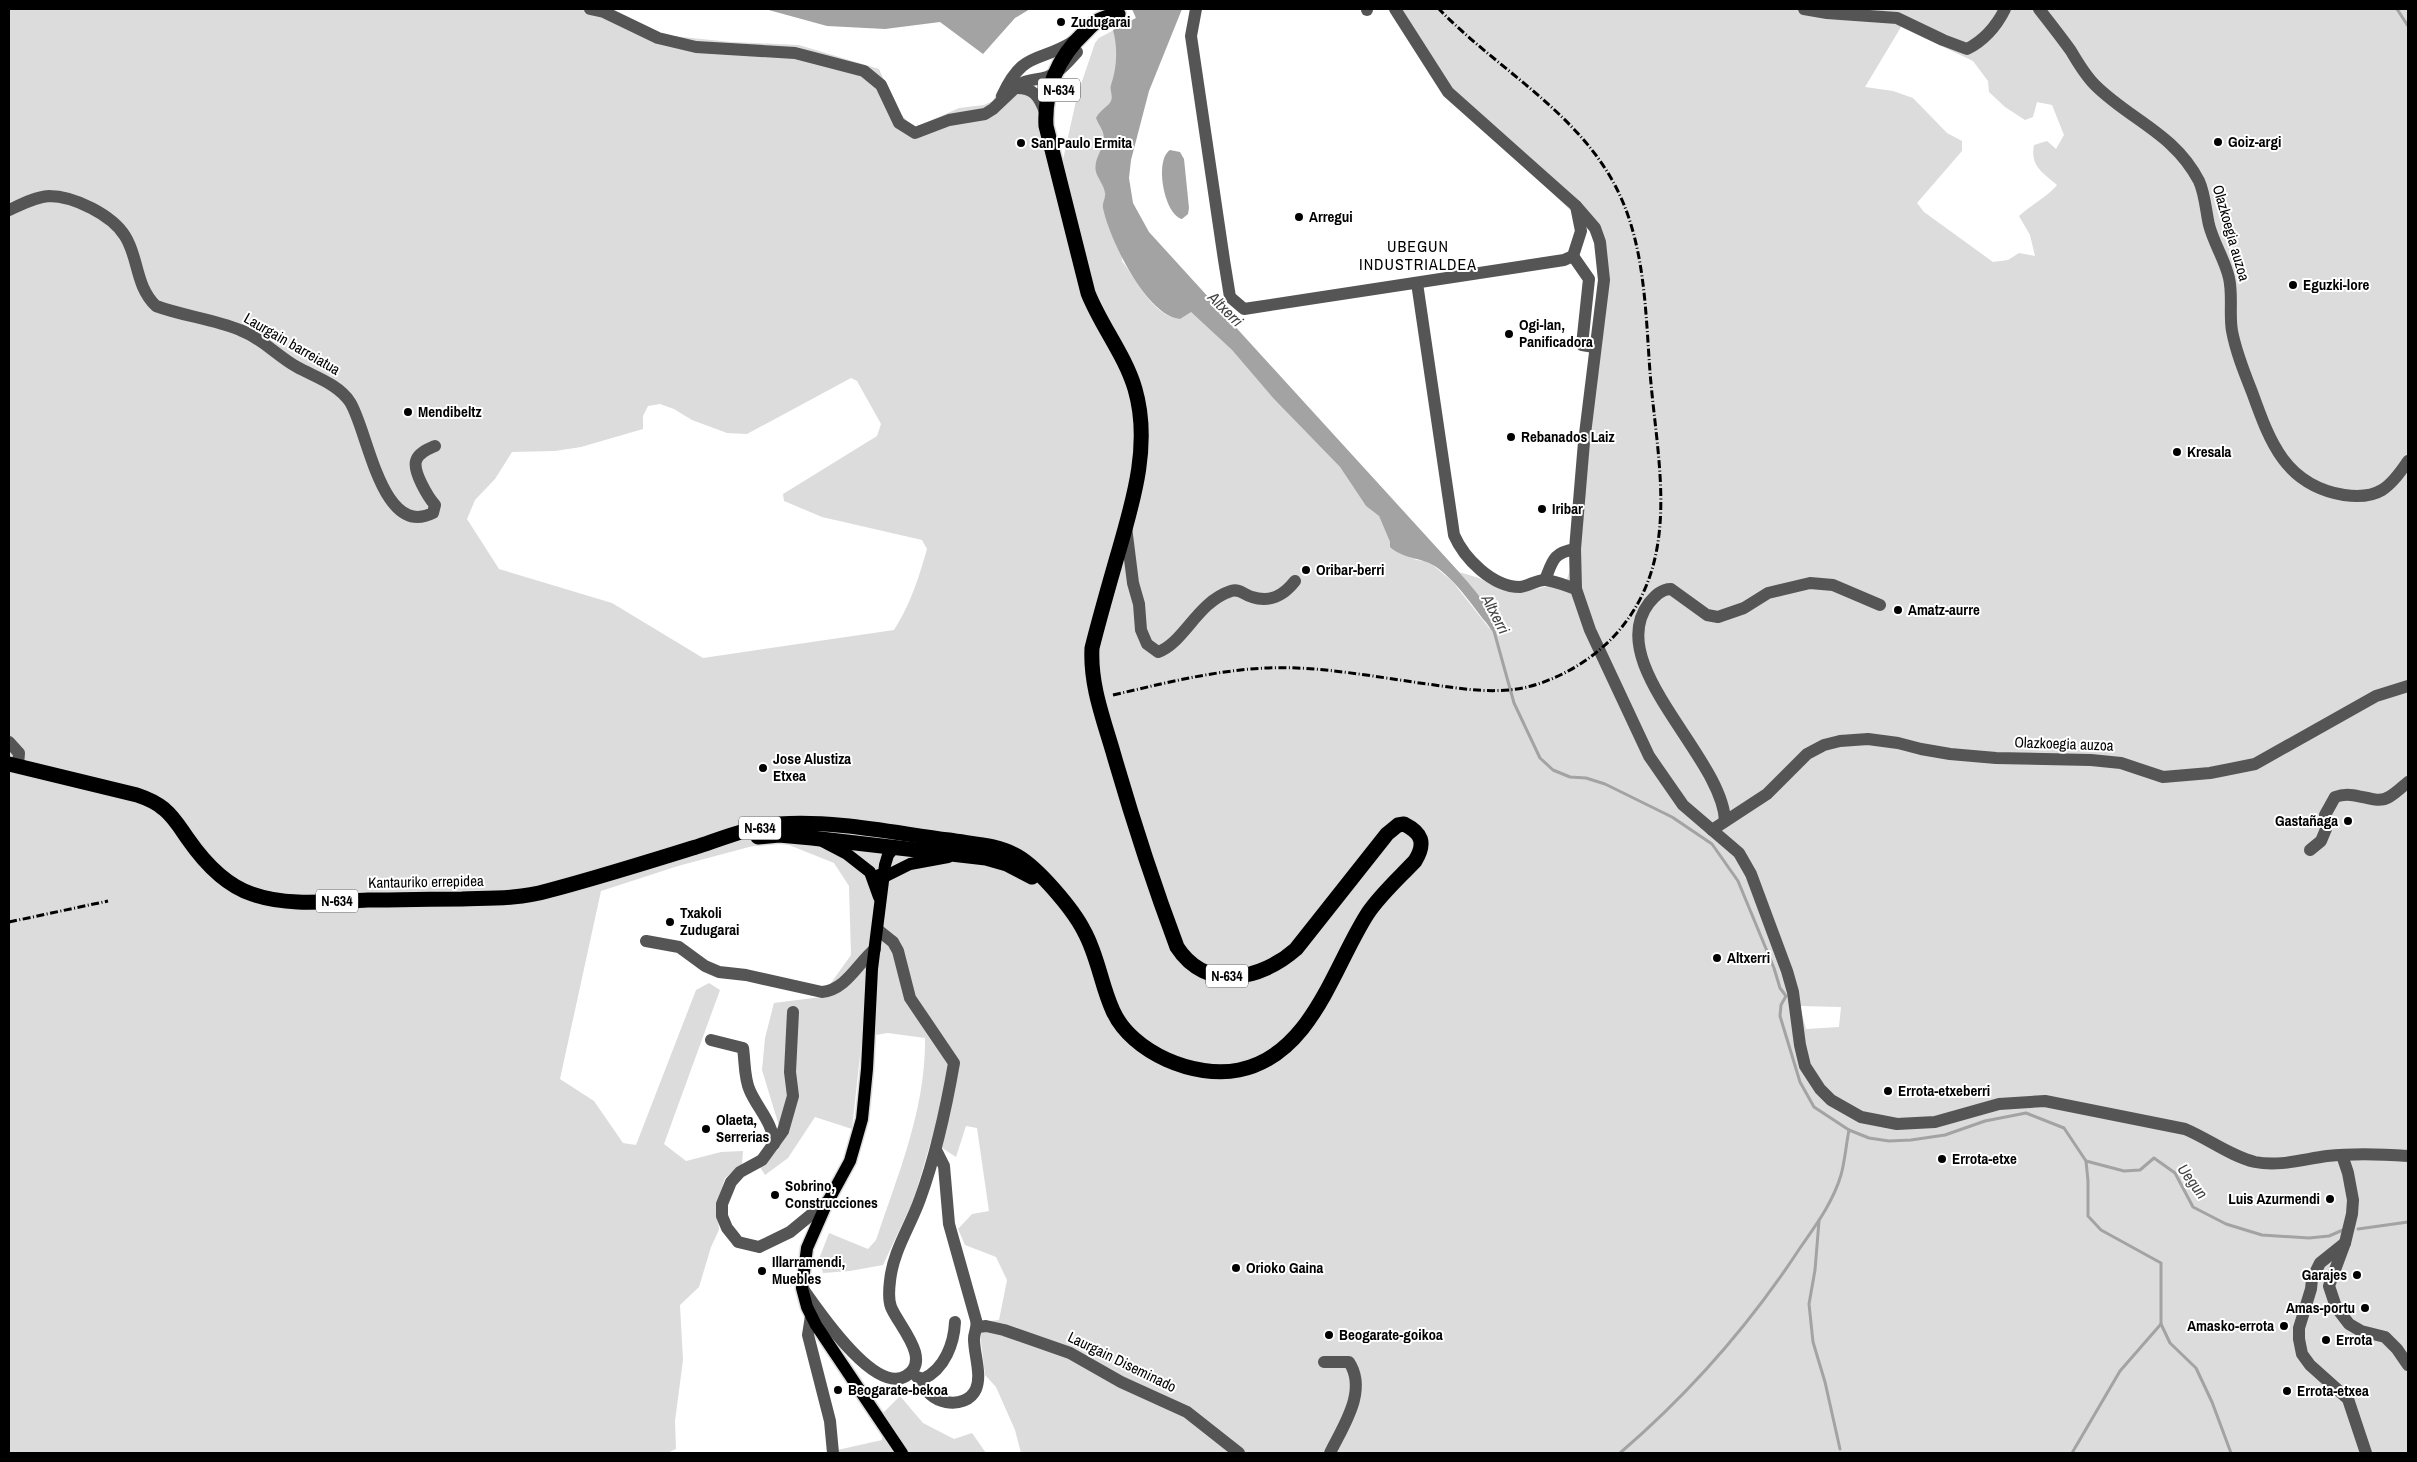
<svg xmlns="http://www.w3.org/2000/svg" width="2417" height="1462" viewBox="0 0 2417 1462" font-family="'Archivo Narrow',sans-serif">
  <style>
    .green { fill: #dcdcdc; fill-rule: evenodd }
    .water { fill: #a3a3a3 }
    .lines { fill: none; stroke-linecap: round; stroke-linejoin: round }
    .stream { stroke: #a3a3a3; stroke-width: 3 }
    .major-casing { stroke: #dbdbdb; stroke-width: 15 }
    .highway-casing { stroke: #dbdbdb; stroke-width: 18 }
    .minor { stroke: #555; stroke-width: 12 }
    .major { stroke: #000; stroke-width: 12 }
    .highway { stroke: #000; stroke-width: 15 }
    .rail { stroke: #000; stroke-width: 3; stroke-dasharray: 8 2.5 1 2.5; stroke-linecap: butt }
    .poi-dot { fill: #000; stroke: #fff; stroke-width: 2 }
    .labels { text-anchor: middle; stroke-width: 4; stroke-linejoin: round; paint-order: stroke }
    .shield { fill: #fff; stroke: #4c4c4c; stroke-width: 1 }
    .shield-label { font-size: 14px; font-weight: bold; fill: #000 }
    .poi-label { font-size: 15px; font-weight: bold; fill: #000; stroke: #fff; text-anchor: start }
    .street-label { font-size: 15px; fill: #000; stroke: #fff }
    .neighbourhood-label { font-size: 16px; letter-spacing: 1px; fill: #000; stroke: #fff }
    .water-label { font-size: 16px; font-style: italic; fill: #444; stroke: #fff }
  </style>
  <rect width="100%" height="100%" fill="#fff"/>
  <!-- green -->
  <g class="green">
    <path d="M9 9H611L663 35 731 42 799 45 879 69C889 91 894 114 916 127L959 108 984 105 993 101 996 94 1030 93 1063 160 1077 96 1095 43 1099 38 1136 18 1132 9H1139L1122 261C1137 280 1152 316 1180 319L1190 311 1232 350 1273 398 1340 467 1366 506 1379 516 1390 542 1416 560 1428 561 1452 581 1490 629 1487 607 1459 572 1479 578 1496 587 1526 591 1566 582 1570 570 1599 285 1597 244 1585 224 1438 86 1391 9H2408V1453H1021L1015 1430 996 1387 985 1375 980 1334 988 1321 999 1320 1007 1280 996 1257 965 1245 958 1229 972 1214 989 1211 977 1128 966 1126 956 1157 931 1141 914 1199 883 1265 850 1271 823 1273 819 1259 829 1233 868 1249 876 1240C898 1174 926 1109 925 1038L888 1033 862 1037 852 1129 815 1117 788 1158 765 1175 755 1159 779 1126 762 1070 765 1038 774 1003 821 997 851 955 849 886 834 863 779 841 749 847 678 866 601 891 560 1079 594 1101 623 1143 636 1145 696 990 709 983 720 990 664 1144 686 1161 721 1152 743 1151 742 1164 725 1178 717 1203 719 1230 711 1247 699 1287 680 1305 683 1360 675 1421 676 1449 667 1453H9ZM1901 27 1973 61 1988 81 1989 92 2005 107 2025 120 2033 117 2037 102 2052 105 2064 135 2056 149 2047 141 2034 145C2030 166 2042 172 2057 185 2046 198 2032 204 2019 216L2030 235 2035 256 2019 253 2008 260 1993 262 1924 212 1917 203 1962 151V141L1947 133 1913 98 1893 91 1865 87ZM851 378 857 381 881 424 877 436 783 494 784 501 822 517 922 540 927 549C918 580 911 603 894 630L703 658 612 603 499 569 467 519 475 500 495 479 512 452 555 451 581 447 643 429V416L648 406 660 404 674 409 692 420 727 433 747 434ZM1800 1006 1841 1007 1839 1027 1806 1029Z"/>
    <polygon points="900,1396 923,1423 954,1439 972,1433 986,1453 824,1453 882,1440 882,1414"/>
  </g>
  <!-- water -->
  <g class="water">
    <polygon points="765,9 1030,9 1015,18 983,54 940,22 885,29 827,26"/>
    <path d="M1132 9H1182L1149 91 1131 160 1129 178 1133 203 1149 232 1459 572C1474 590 1495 610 1495 634 1490 629 1488 624 1483 619 1469 601 1457 583 1439 569 1423 556 1406 561 1390 547V542L1379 516 1366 506 1340 467 1273 398 1232 350 1191 312 1180 319C1146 316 1109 238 1103 208 1102 202 1106 198 1105 193 1104 185 1098 179 1096 172 1093 160 1103 150 1104 139 1104 130 1099 126 1096 118 1100 111 1104 109 1109 104 1115 97 1109 91 1111 85 1117 68 1118 48 1113 30L1136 18Z"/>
    <path d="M1170 150 1180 152 1184 159 1189 208 1188 214 1182 219C1164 215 1154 160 1170 150Z"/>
  </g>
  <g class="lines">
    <!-- stream -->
    <g class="stream">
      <polyline points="2397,9 2408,26"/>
      <polyline points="1494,631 1514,703 1540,758 1553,770 1570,777 1586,778 1605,784 1672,817 1712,844 1738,881 1774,968 1780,988 1786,996 1781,1005 1780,1016 1800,1082 1814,1107 1849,1130 1869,1138 1889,1141 1911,1140 1945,1135 1985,1121 2026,1113 2064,1128 2086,1161 2088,1181 2088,1216 2101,1230 2161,1263 2161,1324 2170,1343 2196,1368 2212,1402 2231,1453"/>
      <polyline points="2086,1161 2124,1171 2140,1170 2154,1158 2175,1173 2193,1207 2226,1224 2262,1235 2309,1238 2329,1236 2343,1230"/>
      <polyline points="1819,1221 1815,1270 1809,1304 1813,1342 1825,1382 1840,1449"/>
      <polyline points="2358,1229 2408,1222"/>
      <path d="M1620 1453C1691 1392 1749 1326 1800 1248 1816 1225 1833 1202 1841 1175 1845 1161 1846 1145 1849 1130"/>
      <polyline points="2072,1453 2120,1371 2161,1324"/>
    </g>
    <defs>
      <g id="major">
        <polyline points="824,842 847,854 870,872 879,897"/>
        <polyline points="893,849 888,855 885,865 872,969 867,1069 862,1119 850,1161 825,1207 807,1248 802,1288 807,1307 816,1325 902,1453"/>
        <polyline points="879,875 884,877 910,864 948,857"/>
      </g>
      <g id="highway">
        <path d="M9 764 137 795C146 798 156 802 164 809 174 817 181 829 188 839 204 862 225 885 252 894 288 907 331 901 368 900 400 900 431 899 462 899 491 898 519 899 547 891 597 878 647 862 696 847 723 838 750 827 779 824 835 820 894 833 949 840 971 844 997 844 1017 856 1038 868 1073 909 1084 931 1098 956 1101 985 1113 1011 1132 1053 1195 1079 1239 1070 1312 1055 1333 967 1368 913 1381 894 1399 878 1415 861 1426 843 1422 833 1404 824L1398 825 1387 834 1296 949C1261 980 1206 992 1177 947 1153 883 1132 818 1113 752 1103 718 1090 684 1092 648 1099 620 1107 592 1115 564 1131 508 1152 447 1135 389 1125 355 1101 326 1088 293L1046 126C1044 90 1058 57 1085 32 1088 29 1092 24 1096 22 1103 18 1111 16 1118 14"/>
        <polyline points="758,837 779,835 812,838 986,858 1007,864 1032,877"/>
      </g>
    </defs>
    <!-- major casing -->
    <use href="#major" class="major-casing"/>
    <!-- highway casing -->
    <use href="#highway" class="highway-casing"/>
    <!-- minor -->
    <g class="minor">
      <path d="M590 9 604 12 658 38 696 47 795 53 864 71 881 85 899 123 915 133 949 120 985 114 993 109 1015 88C1033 87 1039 96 1045 112"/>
      <polyline points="1196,9 1191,36 1224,260 1230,297 1244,309 1564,260 1573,256 1581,231 1576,206"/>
      <polyline points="1367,9 1367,10"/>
      <path d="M1395 9 1448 92 1576 206 1595 228 1600 242 1604 280 1584 442 1575 549 1576 589 1590 630 1649 756 1683 805 1739 853 1751 874 1787 971 1793 992 1800 1045 1805 1066 1820 1089 1831 1100 1861 1117 1897 1124 1935 1122 1999 1104 2045 1101 2185 1129C2209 1139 2230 1156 2255 1162 2279 1167 2304 1159 2327 1156 2354 1153 2382 1154 2408 1156"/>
      <path d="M1804 9 1827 13 1897 18 1943 40 1967 49C1985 40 1996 27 2005 9"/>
      <path d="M2039 9C2050 23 2061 37 2071 51 2078 63 2085 75 2095 85 2130 120 2174 133 2199 181 2205 194 2206 212 2209 225 2214 244 2225 260 2229 278 2233 295 2229 314 2232 331 2236 352 2244 372 2252 392 2270 442 2285 485 2344 495 2378 500 2390 488 2408 461"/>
      <path d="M1015 88C1026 78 1034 81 1047 77 1059 73 1069 61 1077 52"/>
      <path d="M1002 96C1024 49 1038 64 1074 41"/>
      <path d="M9 210C22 204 35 197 49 196 74 196 112 215 125 236 139 258 135 286 156 306 183 316 213 319 240 330 262 338 277 356 297 367 315 377 338 384 350 402 368 430 381 539 433 513L435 505C428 497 413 472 416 461 418 453 428 449 435 446"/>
      <polyline points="1573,256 1589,279 1582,345 1594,347"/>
      <path d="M1417 283 1454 535C1464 558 1492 587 1520 587 1529 586 1538 579 1546 580 1555 581 1567 586 1576 589"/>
      <path d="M1126 527 1133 583 1139 604 1141 630 1147 644 1158 652C1184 643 1197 602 1231 591 1240 588 1244 595 1252 597 1271 603 1284 595 1295 581"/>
      <path d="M1545 580C1553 560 1553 553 1575 549"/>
      <polyline points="9,742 19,753 18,766"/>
      <path d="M1725 821C1723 757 1602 664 1649 603 1655 596 1661 589 1671 589L1707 615 1718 617 1744 608 1768 593 1810 583 1833 585 1880 605"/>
      <polyline points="1712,830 1767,794 1807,754 1824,745 1840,741 1868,739 1898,743 1921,749 1950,754 1996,758 2091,760 2121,763 2163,777 2210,773 2255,764 2376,696 2408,686"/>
      <path d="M2310 850 2321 841 2326 829 2325 815 2335 797C2356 789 2374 806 2389 797 2396 793 2402 787 2408 782"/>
      <path d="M646 941 679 947 705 966 719 972 746 975 822 992C846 990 858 963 875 949"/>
      <polyline points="793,1012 790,1072 793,1096 783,1131 762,1160 740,1172 731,1182 722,1204 722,1216 727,1228 735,1238 738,1242 759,1247 790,1232 829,1200"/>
      <path d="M711 1040 743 1048C745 1061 744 1079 750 1091 758 1109 773 1123 774 1144"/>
      <polyline points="2342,1155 2348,1173 2353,1200 2352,1214 2345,1243 2329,1286 2336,1307 2349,1324 2361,1331 2385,1337 2397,1349 2408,1365"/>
      <polyline points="2345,1243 2320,1263 2312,1279 2311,1289 2299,1328 2299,1339 2302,1354 2310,1365 2348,1399 2366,1453"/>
      <path d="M803 1289C818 1310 874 1395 906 1376 933 1360 898 1325 891 1307 888 1299 889 1289 890 1281 893 1251 910 1227 920 1199 936 1155 946 1109 954 1063L910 998 898 951 893 942 878 930"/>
      <polyline points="811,1316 808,1335 830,1421 833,1453"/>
      <polyline points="978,1327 986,1326 1004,1330 1070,1353 1121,1382 1187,1412 1239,1453"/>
      <path d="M1324 1362H1349C1368 1391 1343 1426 1330 1453"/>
      <path d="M917 1377 923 1379C945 1369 954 1343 955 1322"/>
      <path d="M923 1379C924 1404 966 1412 976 1389 982 1375 974 1354 974 1339 974 1331 978 1328 976 1320L949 1224 944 1166 936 1150"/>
    </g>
    <!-- major -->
    <use href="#major" class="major"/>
    <!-- highway -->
    <use href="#highway" class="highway"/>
    <!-- rail -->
    <g class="rail">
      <path d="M1113 695C1174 681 1235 665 1297 668 1341 670 1384 678 1427 684 1465 689 1501 696 1538 684 1568 674 1595 657 1616 634 1683 559 1657 462 1650 372 1645 304 1645 233 1608 173 1567 106 1493 65 1439 9"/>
      <polyline points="9,922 108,901"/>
    </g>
  </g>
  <!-- markers -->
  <g class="poi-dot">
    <circle cx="1061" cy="22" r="5"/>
    <circle cx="2218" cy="142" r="5"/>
    <circle cx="1021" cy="143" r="5"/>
    <circle cx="1299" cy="217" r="5"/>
    <circle cx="2293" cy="285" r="5"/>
    <circle cx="1509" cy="334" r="5"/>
    <circle cx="408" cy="412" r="5"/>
    <circle cx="1511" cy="437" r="5"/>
    <circle cx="2177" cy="452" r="5"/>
    <circle cx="1542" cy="509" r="5"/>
    <circle cx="1306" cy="570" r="5"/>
    <circle cx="1898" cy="610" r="5"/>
    <circle cx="763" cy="768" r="5"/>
    <circle cx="2348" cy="821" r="5"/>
    <circle cx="670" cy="922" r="5"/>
    <circle cx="1717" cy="958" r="5"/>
    <circle cx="1888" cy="1091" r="5"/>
    <circle cx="706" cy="1129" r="5"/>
    <circle cx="1942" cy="1159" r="5"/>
    <circle cx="775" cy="1195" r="5"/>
    <circle cx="2330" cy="1199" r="5"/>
    <circle cx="1236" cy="1268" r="5"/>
    <circle cx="762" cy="1271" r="5"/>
    <circle cx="2357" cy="1275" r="5"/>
    <circle cx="2365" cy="1308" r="5"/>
    <circle cx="2284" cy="1326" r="5"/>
    <circle cx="1329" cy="1335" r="5"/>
    <circle cx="2326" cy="1340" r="5"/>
    <circle cx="838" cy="1390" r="5"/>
    <circle cx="2287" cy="1391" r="5"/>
  </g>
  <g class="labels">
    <!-- shield labels -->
    <g class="shield">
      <rect x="1038" y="78.5" width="42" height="23" rx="4"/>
      <rect x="739" y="816.5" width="42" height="23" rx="4"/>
      <rect x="316" y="889.5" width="42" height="23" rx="4"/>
      <rect x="1206" y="964.5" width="42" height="23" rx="4"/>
    </g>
    <g class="shield-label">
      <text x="1059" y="95">N-634</text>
      <text x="760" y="833">N-634</text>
      <text x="337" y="906">N-634</text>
      <text x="1227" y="981">N-634</text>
    </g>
    <!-- poi labels -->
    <g class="poi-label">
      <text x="1071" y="27">Zudugarai</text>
      <text x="2228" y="147">Goiz-argi</text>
      <text x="1031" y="148">San Paulo Ermita</text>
      <text x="1309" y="222">Arregui</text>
      <text x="2303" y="290">Eguzki-lore</text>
      <text x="1519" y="330">Ogi-lan,<tspan x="1519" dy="17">Panificadora</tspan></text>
      <text x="418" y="417">Mendibeltz</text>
      <text x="1521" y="442">Rebanados Laiz</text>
      <text x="2187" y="457">Kresala</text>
      <text x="1552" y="514">Iribar</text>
      <text x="1316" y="575">Oribar-berri</text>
      <text x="1908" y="615">Amatz-aurre</text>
      <text x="773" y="764">Jose Alustiza<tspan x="773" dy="17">Etxea</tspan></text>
      <text x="2338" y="826" text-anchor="end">Gastañaga</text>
      <text x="680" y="918">Txakoli<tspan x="680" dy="17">Zudugarai</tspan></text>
      <text x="1727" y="963">Altxerri</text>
      <text x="1898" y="1096">Errota-etxeberri</text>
      <text x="716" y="1125">Olaeta,<tspan x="716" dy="17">Serrerias</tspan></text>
      <text x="1952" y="1164">Errota-etxe</text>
      <text x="785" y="1191">Sobrino,<tspan x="785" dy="17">Construcciones</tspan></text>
      <text x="2320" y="1204" text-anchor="end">Luis Azurmendi</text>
      <text x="772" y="1267">Illarramendi,<tspan x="772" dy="17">Muebles</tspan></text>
      <text x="1246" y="1273">Orioko Gaina</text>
      <text x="2347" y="1280" text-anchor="end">Garajes</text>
      <text x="2355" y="1313" text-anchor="end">Amas-portu</text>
      <text x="2274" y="1331" text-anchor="end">Amasko-errota</text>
      <text x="1339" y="1340">Beogarate-goikoa</text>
      <text x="2336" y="1345">Errota</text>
      <text x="848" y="1395">Beogarate-bekoa</text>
      <text x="2297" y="1396">Errota-etxea</text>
    </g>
    <!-- street labels -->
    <g class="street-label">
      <text transform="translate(2231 233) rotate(74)" y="5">Olazkoegia auzoa</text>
      <text transform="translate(292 344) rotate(30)" y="5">Laurgain barreiatua</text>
      <text transform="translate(2064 744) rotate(2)" y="5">Olazkoegia auzoa</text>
      <text transform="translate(426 882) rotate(-1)" y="5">Kantauriko errepidea</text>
      <text transform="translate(1122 1362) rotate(26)" y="5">Laurgain Diseminado</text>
    </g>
    <!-- neighbourhood labels -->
    <g class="neighbourhood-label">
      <text x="1418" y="252">UBEGUN<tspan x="1418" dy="18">INDUSTRIALDEA</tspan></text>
    </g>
    <!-- water labels -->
    <g class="water-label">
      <text transform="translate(1226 309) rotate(45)" y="6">Altxerri</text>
      <text transform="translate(1496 614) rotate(63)" y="6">Altxerri</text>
      <text transform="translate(2193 1181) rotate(54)" y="6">Uegun</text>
    </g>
  </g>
  <!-- border -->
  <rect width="2417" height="1462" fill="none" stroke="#000000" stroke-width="20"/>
</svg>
